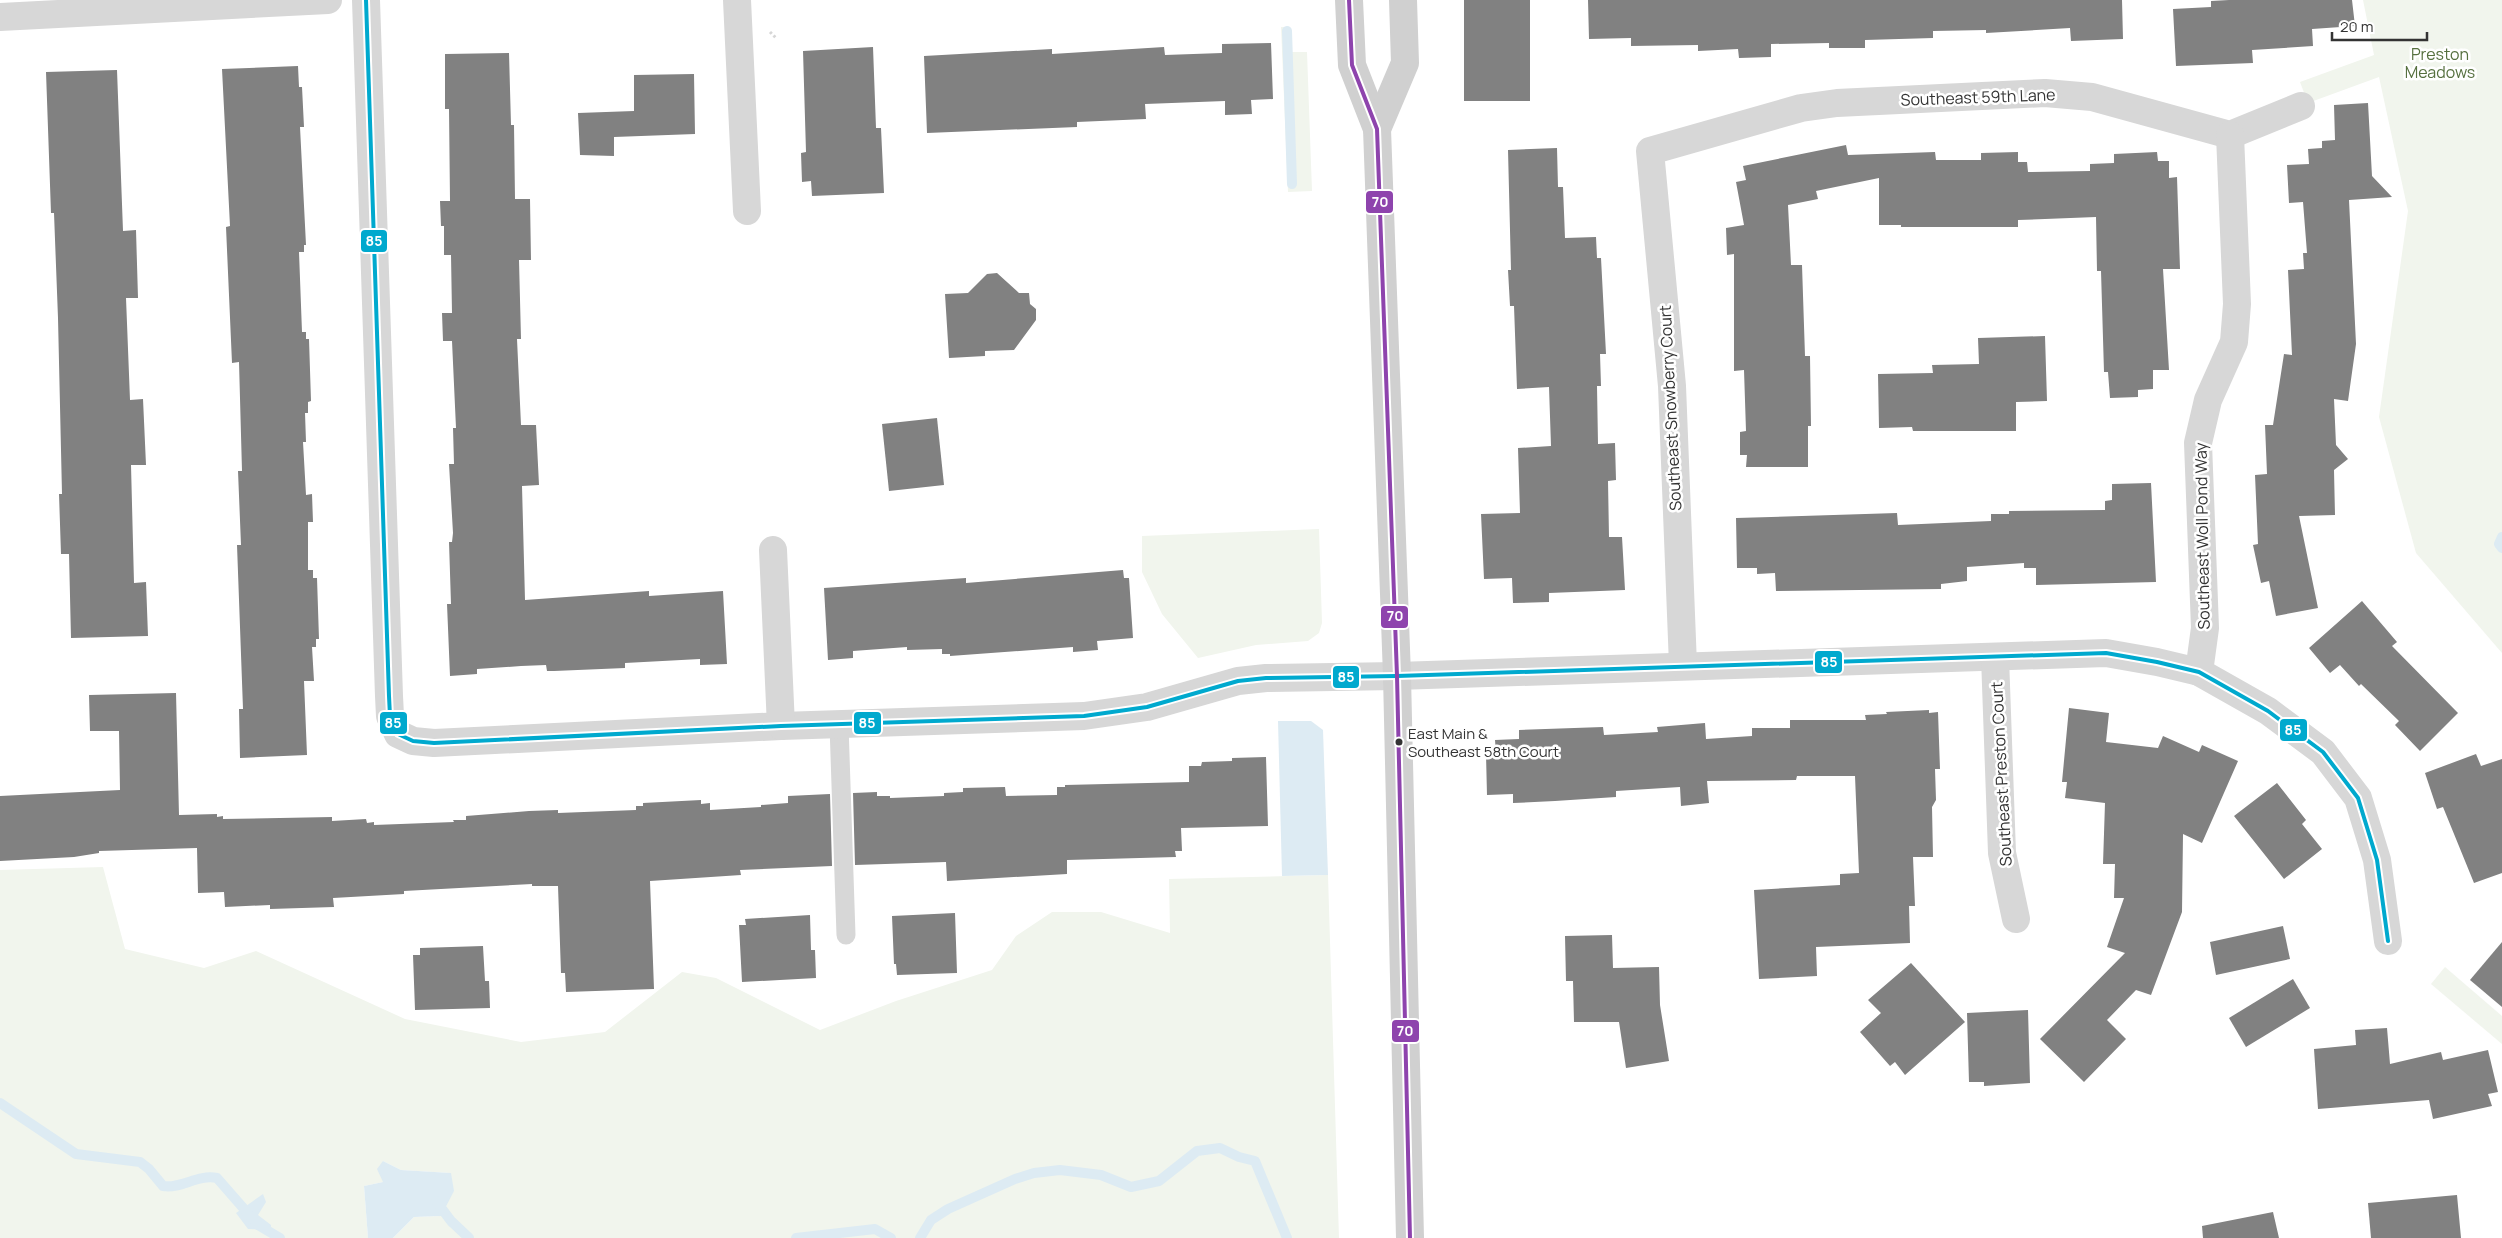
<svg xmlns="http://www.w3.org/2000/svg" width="2502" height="1238" viewBox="0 0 2502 1238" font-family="Manrope,sans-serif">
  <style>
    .green { fill: #f1f5ed }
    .water { fill: #ddebf3 }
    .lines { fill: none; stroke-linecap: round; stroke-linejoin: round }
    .stream { stroke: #ddebf3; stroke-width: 10 }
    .building { fill: #818181 }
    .path { stroke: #d6d6d6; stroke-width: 3; stroke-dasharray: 2.5 2.5; stroke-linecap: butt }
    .service { stroke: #d7d7d7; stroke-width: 19 }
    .minor { stroke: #d7d7d7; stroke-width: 28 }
    .secondary { stroke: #d0d0d0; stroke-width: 28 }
    .bus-1-casing { stroke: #fff; stroke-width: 8 }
    .bus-2-casing { stroke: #fff; stroke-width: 8 }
    .bus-1 { stroke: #00a9ce; stroke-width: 4 }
    .bus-2 { stroke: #8e44ad; stroke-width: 4 }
    .bus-dot { fill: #333; stroke: #fff; stroke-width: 2 }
    .labels { text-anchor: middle; stroke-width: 5; stroke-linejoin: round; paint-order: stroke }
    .bus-label { font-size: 15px; fill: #333; stroke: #fff; text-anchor: start }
    .park-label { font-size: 16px; fill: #56703f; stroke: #fff }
    .street-label { font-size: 16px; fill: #333; stroke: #fff }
    .line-badge { stroke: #fff; stroke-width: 2 }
    .badge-label { font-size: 14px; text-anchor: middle; font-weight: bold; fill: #fff }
  </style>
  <rect width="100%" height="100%" fill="#fff"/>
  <!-- green -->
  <g class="green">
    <polygon points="2363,0 2502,0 2502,653 2416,553 2379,417 2408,211 2379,77 2308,103 2300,82 2374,55"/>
    <polygon points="1281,27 1290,27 1291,52 1307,52 1312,191 1288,192"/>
    <polygon points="1319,529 1322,623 1319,633 1308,641 1256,645 1198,658 1162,614 1142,572 1142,536"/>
    <polygon points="103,867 125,949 204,968 256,951 405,1019 521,1042 605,1032 682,972 716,978 820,1030 896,1001 992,970 1016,936 1052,912 1101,912 1170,933 1169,879 1328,875 1339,1238 393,1238 414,1217 441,1216 450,1173 401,1170 383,1161 383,1182 364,1186 368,1238 0,1238 0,870"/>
    <polygon points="2445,967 2502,1016 2502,1044 2431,984"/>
  </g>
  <!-- water -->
  <g class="water">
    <polygon points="1278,721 1311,721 1323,730 1328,875 1282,876"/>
    <polygon points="383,1161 401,1170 451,1173 454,1191 441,1216 414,1217 393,1238 368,1238 364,1186 383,1182 377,1169"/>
    <polygon points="263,1194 266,1202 258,1215 271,1225 271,1230 248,1229 236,1213"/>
  </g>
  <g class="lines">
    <!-- stream -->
    <g class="stream">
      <polyline points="1287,31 1292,184"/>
      <polyline points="2502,537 2499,544 2502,548"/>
      <path d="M0 1103 76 1154 140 1162 149 1169 163 1186C182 1189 197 1174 217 1178L258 1225 280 1238"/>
      <polyline points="436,1201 451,1221 469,1238"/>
      <polyline points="796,1238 875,1229 891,1238"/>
      <polyline points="920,1238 931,1220 948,1209 1015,1179 1034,1173 1060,1170 1101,1175 1131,1187 1159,1181 1197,1151 1220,1148 1239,1157 1255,1161 1287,1238"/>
    </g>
  </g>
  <!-- building -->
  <g class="building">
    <rect x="1464" y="0" width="66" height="101"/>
    <polygon points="1588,0 2122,0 2123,39 2071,41 2070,28 1986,33 1986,30 1933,31 1933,38 1865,40 1865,48 1829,48 1829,43 1771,44 1771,57 1739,58 1738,49 1698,51 1698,45 1631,46 1631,38 1589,39"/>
    <polygon points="2229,0 2352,0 2355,26 2312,29 2313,46 2252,50 2253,63 2176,66 2173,9 2211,7 2211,1"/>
    <polygon points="1271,43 1273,99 1251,100 1252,114 1225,115 1225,101 1145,104 1146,119 1077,122 1077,127 927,133 924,56 1052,49 1052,54 1164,47 1165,55 1222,53 1222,44"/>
    <polygon points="873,47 876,128 881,128 884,193 812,196 811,181 802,182 801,153 806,152 803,51"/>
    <polygon points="509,53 511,125 514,125 515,199 530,199 531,260 519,260 521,339 517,339 521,425 536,425 539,485 522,486 525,600 649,591 649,596 723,591 727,664 700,665 700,659 625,663 625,668 554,671 547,671 546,665 521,666 477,669 477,674 450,676 447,604 451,604 449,542 452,542 453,533 449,464 454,464 453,428 456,428 452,341 443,341 442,313 452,313 451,255 444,255 444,226 441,226 440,201 450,201 449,109 445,109 445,54"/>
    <polygon points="298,66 299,87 302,87 304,127 300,127 306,245 304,245 304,252 299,252 302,332 306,332 306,339 309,339 311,401 308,402 308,413 305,413 306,442 303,442 306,495 312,494 313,522 308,522 308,570 313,570 313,578 317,578 319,639 316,639 316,647 312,647 314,681 304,681 307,755 240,758 239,709 243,709 237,545 241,545 238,471 242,471 239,362 232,363 226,227 230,226 222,69"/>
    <polygon points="117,70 123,231 136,230 138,298 126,298 130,400 143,399 146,465 131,465 134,583 146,582 148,636 71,638 69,554 61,554 59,494 62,494 58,318 54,213 51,213 46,72"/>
    <polygon points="694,74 695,134 614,137 614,156 580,155 578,113 634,111 634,75"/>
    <polygon points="2368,103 2372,176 2392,197 2349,200 2356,344 2348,401 2334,399 2336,445 2348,459 2334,470 2335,515 2299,516 2318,608 2276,616 2269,581 2261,583 2253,545 2258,544 2255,475 2267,474 2265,425 2273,425 2284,354 2292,355 2288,270 2304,269 2303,253 2307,253 2303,202 2289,203 2287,165 2309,164 2308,149 2322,148 2322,141 2335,140 2334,105"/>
    <polygon points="1846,145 1848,155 1935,152 1936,160 1981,160 1981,153 2018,152 2018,162 2027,162 2028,172 2090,171 2090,164 2114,163 2114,154 2157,152 2158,161 2169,161 2169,178 2177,177 2180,269 2163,269 2169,370 2153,370 2153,389 2138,390 2138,397 2110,398 2108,372 2104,372 2101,271 2097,271 2096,217 2018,220 2018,227 1901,227 1901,225 1879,225 1879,178 1816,191 1818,199 1788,205 1791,265 1802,265 1805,356 1810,356 1811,426 1808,426 1808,467 1746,467 1747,455 1740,455 1740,432 1746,431 1744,370 1734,371 1734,254 1727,255 1726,228 1744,225 1736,182 1746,180 1743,166"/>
    <polygon points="1557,148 1558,187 1563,187 1565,238 1596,237 1597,258 1601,258 1606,354 1600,354 1601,386 1597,386 1598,444 1615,443 1616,480 1608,481 1609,537 1622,537 1625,590 1549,593 1549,602 1513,603 1512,578 1484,579 1481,514 1520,513 1518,448 1551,446 1549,387 1517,389 1514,306 1510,306 1508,270 1511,270 1508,150"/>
    <polygon points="997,273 1019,293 1029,293 1030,304 1036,309 1036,320 1014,350 985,351 985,356 949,358 945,294 968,293 987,274"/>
    <polygon points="2045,336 2047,401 2016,402 2016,431 1913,431 1912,427 1879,428 1878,374 1933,373 1932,365 1979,364 1978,338"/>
    <polygon points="937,418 944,485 889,491 882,424"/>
    <polygon points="2151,483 2156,582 2036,585 2036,568 2024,568 2024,563 1967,567 1967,581 1941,584 1941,589 1776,591 1775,573 1757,574 1757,568 1737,568 1736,518 1897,513 1898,525 1991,521 1991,514 2009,514 2009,511 2105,510 2105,501 2112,500 2112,484"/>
    <polygon points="1123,570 1124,578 1129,578 1133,638 1097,641 1098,650 1073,652 1073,647 950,656 950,654 942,654 942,649 907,650 907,647 853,651 853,658 828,660 824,588 966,578 966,583"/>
    <polygon points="2362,601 2397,642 2392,646 2458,713 2420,751 2395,725 2399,721 2361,684 2359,686 2340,665 2330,673 2309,648"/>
    <polygon points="176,693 179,815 217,814 217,817 223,816 223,819 332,817 332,821 366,819 367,823 374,822 374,825 454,822 453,820 466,820 466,816 529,811 558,810 558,813 636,810 636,806 643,806 643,803 701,800 701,804 710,803 710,810 761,807 761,805 788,803 788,796 830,794 832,866 740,870 741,875 650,881 654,989 566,992 565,973 561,973 558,886 532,886 532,884 404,891 404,894 333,898 334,907 270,909 270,905 225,907 224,892 198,893 197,848 99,851 99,853 74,857 0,861 0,796 120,790 119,731 90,731 89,695"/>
    <polygon points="2069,708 2109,713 2106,742 2158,748 2163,736 2199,752 2202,745 2238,761 2202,843 2183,834 2182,912 2151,995 2136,990 2107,1020 2126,1039 2084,1082 2040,1039 2125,953 2107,947 2124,898 2114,898 2115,864 2103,864 2105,803 2065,798 2067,782 2062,782"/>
    <polygon points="1929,710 1929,713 1938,712 1940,769 1935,769 1936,800 1932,807 1933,857 1913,857 1915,906 1909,906 1910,943 1816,947 1817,976 1759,979 1754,890 1840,885 1840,874 1859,873 1855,776 1797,776 1796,780 1707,781 1709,803 1681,806 1680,787 1616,791 1616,797 1555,801 1513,803 1513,794 1487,795 1486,754 1496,753 1495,740 1519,739 1519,730 1603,727 1604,735 1658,732 1657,727 1705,723 1706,739 1752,736 1752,728 1790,728 1790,720 1866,720 1865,715 1887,714 1886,712"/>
    <polygon points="2476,754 2481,766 2502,759 2502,873 2474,883 2443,807 2437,809 2425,773"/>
    <polygon points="1266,757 1268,826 1181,828 1182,851 1175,851 1176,857 1067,860 1067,874 947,881 946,862 855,865 853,793 877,792 877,796 890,796 890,798 944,796 944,793 963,792 963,788 1005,787 1006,796 1057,795 1057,787 1065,787 1065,785 1189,782 1189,766 1201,766 1202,762 1232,761 1232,758"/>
    <polygon points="2277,783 2306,820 2302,824 2322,849 2284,879 2234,816"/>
    <polygon points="955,913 957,973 897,975 896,964 894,964 892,916"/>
    <polygon points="810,915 811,950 815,950 816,978 742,982 739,925 746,925 745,919"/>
    <polygon points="2283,926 2290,959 2216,975 2210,942"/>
    <polygon points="1612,935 1613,968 1659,967 1660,1005 1669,1061 1626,1068 1619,1022 1574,1022 1573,981 1566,981 1565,936"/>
    <polygon points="2502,942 2502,1007 2470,980"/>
    <polygon points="483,946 485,981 489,981 490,1008 415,1010 413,955 420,955 420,948"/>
    <polygon points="1911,963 1965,1022 1905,1075 1895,1062 1890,1066 1860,1032 1881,1013 1868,1000"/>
    <polygon points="2293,979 2310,1008 2246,1047 2229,1018"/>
    <polygon points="2028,1010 2030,1083 1984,1086 1984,1082 1969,1082 1967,1013"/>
    <polygon points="2387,1028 2390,1064 2441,1052 2443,1060 2488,1050 2498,1092 2488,1094 2492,1106 2433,1119 2429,1100 2318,1109 2314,1049 2356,1045 2355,1030"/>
    <polygon points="2457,1195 2461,1238 2371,1238 2368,1203"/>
    <polygon points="2273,1212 2279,1238 2203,1238 2202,1226"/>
  </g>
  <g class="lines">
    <!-- path -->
    <polyline class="path" points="770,32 776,38"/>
    <!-- service -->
    <polyline class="service" points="839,725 846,935"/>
    <!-- minor -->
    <g class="minor">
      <polyline points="366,0 389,696 390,716 398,734 413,741 434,743 781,726 1084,716 1147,707 1238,681 1266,678 1397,676 2106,653 2157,662 2199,672 2268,711 2323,752 2358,798 2377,860 2388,941"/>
      <polyline points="737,0 747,211"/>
      <polyline points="0,17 328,0"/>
      <polyline points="773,550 781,726"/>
      <polyline points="1995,657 2002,853 2016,919"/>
      <polyline points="1683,665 1672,386 1650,151 1801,108 1837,103 2045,93 2092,97 2230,135 2301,106"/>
      <polyline points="2199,672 2205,628 2198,443 2208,400 2234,342 2237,304 2230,135"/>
    </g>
    <!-- secondary -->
    <g class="secondary">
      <polyline points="1349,0 1352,65 1377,129 1397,676 1410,1238"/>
      <polyline points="1377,129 1405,63 1403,0"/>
    </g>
    <defs>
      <polyline id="bus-1" points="366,0 389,696 390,716 398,734 413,741 434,743 781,726 1084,716 1147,707 1238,681 1266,678 1397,676 2106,653 2157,662 2199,672 2268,711 2323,752 2358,798 2377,860 2388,941"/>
      <polyline id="bus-2" points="1349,0 1352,65 1377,129 1397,676 1410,1238"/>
    </defs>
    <!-- bus-1 casing -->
    <use href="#bus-1" class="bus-1-casing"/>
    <!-- bus-2 casing -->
    <use href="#bus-2" class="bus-2-casing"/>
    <!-- bus-1 -->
    <use href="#bus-1" class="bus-1"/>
    <!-- bus-2 -->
    <use href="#bus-2" class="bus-2"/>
  </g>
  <!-- markers -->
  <circle class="bus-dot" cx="1399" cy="742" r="4.5"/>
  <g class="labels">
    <!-- bus labels -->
    <g class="bus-label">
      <text x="1408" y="739">East Main &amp;<tspan x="1408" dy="18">Southeast 58th Court</tspan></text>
    </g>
    <!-- park labels -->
    <g class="park-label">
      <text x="2440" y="60">Preston<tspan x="2440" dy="18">Meadows</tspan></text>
    </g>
    <!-- street labels -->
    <g class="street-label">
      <text transform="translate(1978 97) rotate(-2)" y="6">Southeast 59th Lane</text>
      <text transform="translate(1670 408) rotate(-93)" y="6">Southeast Snowberry Court</text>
      <text transform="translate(2202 536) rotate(-91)" y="6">Southeast Woll Pond Way</text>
      <text transform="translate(2001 774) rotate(-93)" y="6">Southeast Preston Court</text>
    </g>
  </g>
  <g class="line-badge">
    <rect x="1365" y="190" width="29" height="24" rx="5" fill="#8e44ad"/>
    <rect x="360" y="229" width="28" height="24" rx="5" fill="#00a9ce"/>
    <rect x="1380" y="605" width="29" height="24" rx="5" fill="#8e44ad"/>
    <rect x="1814" y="650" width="29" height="24" rx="5" fill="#00a9ce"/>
    <rect x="1332" y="665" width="28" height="24" rx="5" fill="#00a9ce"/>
    <rect x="853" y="711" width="29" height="24" rx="5" fill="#00a9ce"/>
    <rect x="379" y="711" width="29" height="24" rx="5" fill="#00a9ce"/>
    <rect x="2279" y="718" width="29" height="24" rx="5" fill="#00a9ce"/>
    <rect x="1391" y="1019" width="29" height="24" rx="5" fill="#8e44ad"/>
  </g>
  <g class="badge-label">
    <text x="1380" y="207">70</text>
    <text x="374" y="246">85</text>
    <text x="1395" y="621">70</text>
    <text x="1829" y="667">85</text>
    <text x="1346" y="682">85</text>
    <text x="867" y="728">85</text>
    <text x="393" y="728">85</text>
    <text x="2293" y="735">85</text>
    <text x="1405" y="1036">70</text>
  </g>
  <!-- scale -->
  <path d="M2332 32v8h95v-8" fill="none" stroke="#333333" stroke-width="2.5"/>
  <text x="2340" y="32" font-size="15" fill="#333333" stroke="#ffffff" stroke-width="4" paint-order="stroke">20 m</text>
</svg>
